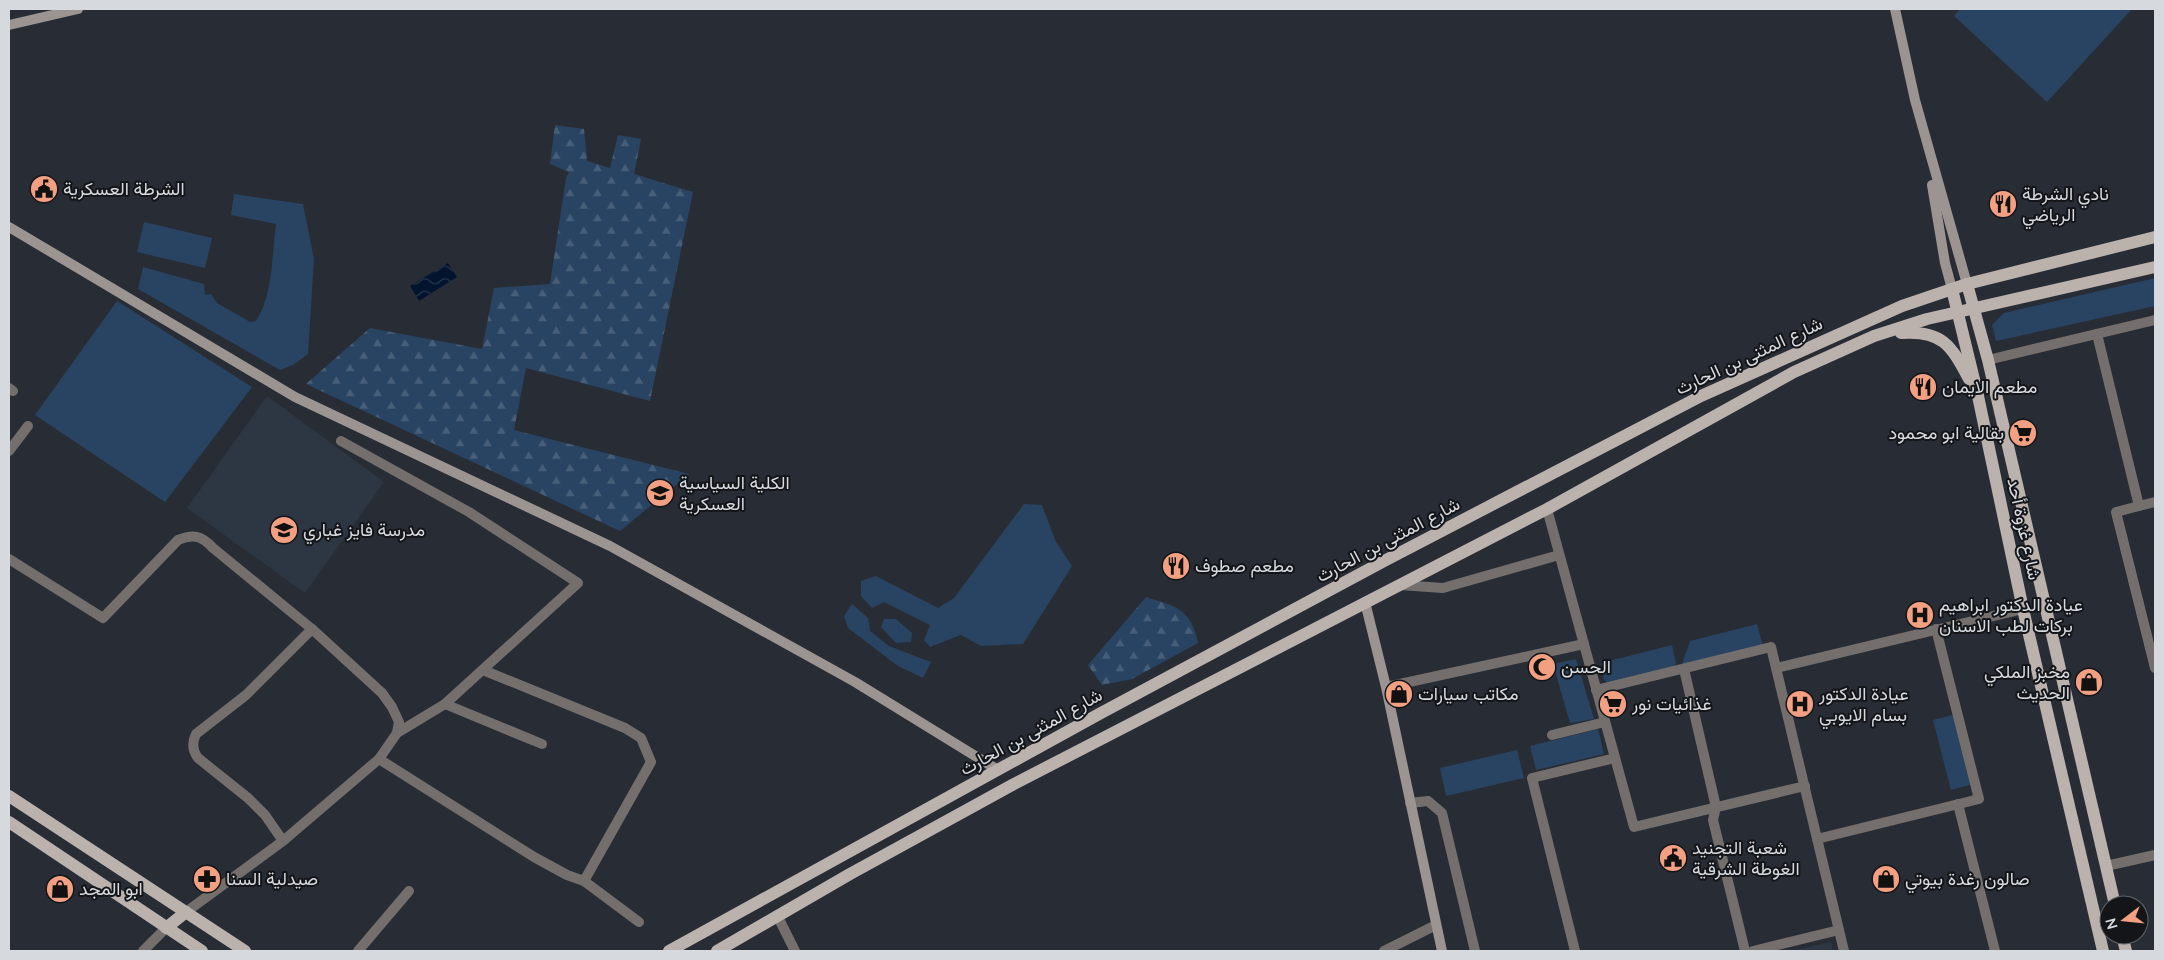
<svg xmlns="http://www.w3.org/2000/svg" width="2164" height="960" viewBox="0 0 2164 960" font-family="Lato,Vazirmatn,sans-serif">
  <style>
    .built { fill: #2d3643 }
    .green { fill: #294362 }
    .forest { fill: url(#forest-firs) }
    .water { fill: url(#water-waves) }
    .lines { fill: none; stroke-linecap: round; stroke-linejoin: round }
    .street { stroke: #746f6d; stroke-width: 10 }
    .secondary { stroke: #9c9491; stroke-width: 10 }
    .primary { stroke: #bbb1ad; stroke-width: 12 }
    .labels { text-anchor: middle; stroke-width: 4; stroke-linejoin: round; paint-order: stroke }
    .poi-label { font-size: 18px; fill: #d6dadf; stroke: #131519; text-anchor: start }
    .street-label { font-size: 18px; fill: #d6dadf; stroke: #131519 }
  </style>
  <defs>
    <pattern id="forest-firs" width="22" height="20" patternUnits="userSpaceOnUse" patternTransform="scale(1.25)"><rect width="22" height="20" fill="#294362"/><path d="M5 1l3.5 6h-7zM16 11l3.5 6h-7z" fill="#475e78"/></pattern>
    <pattern id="water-waves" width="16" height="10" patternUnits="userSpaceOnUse" patternTransform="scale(1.25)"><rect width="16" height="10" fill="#02142e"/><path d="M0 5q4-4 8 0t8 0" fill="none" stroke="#26364c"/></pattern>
  </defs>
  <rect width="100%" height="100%" fill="#282d35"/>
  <!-- built -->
  <g class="built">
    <polygon points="267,396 384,482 305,593 187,508"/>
    <polygon points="1831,942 1833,951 1791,951"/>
  </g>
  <!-- green -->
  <g class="green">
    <polygon points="1960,9 2132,9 2047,102 1954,16"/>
    <path d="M234 194 303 204 314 259 308 354 293 365 280 370 138 289 143 267 204 284 205 295 211 294 217 303 250 322 256 321C273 296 272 253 276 224L231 215Z"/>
    <polygon points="144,222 212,238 205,268 137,252"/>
    <polygon points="2155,278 2155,306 1996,341 1992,325 2004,313"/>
    <polygon points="117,301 252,387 165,502 35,415"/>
    <polygon points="1024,504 1042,505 1056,542 1072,566 1023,644 981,646 961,635 930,647 924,640 930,625 884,602 872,608 861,596 861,581 876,576 938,608 954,598"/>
    <polygon points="852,604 868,618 870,631 889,646 931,662 923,678 898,666 848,628 844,616"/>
    <polygon points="884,619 896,619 912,633 911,642 896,643 881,627"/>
    <polygon points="1757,624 1763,646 1681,667 1690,641"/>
    <polygon points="1672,645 1676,663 1672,669 1609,683 1604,680 1601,663"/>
    <polygon points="1576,659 1594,719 1570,723 1553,664"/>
    <polygon points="1956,714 1973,784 1951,790 1933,720"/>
    <polygon points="1598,729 1604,754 1536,770 1530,746"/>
    <polygon points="1517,750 1524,778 1446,796 1440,768"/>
  </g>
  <!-- forest -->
  <g class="forest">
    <polygon points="555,125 584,129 587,161 610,168 618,135 641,139 634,174 693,192 650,401 526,368 514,430 689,474 620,531 306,384 370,328 482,349 494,288 550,284 566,178 569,172 550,164"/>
    <path d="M1146 597C1176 606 1191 609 1198 643L1132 679 1102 685 1088 665Z"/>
  </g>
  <!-- water -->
  <polygon class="water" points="448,263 457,277 419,301 410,286"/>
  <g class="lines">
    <!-- street -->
    <g class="street">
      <polyline points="2097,334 2139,506 2116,512 2155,668"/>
      <polyline points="1988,360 2155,320"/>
      <polyline points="9,388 13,391"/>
      <polyline points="9,451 28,426"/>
      <polyline points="2139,506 2155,502"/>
      <polyline points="1547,509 1634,827 1805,786"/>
      <path d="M9 559 103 618 178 540C193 534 201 535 213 548L312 629 382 693 392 707 399 722 397 733"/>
      <polyline points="1400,585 1443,588 1559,555"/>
      <polyline points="1776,668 2023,609"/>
      <polyline points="1684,669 1716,807 1713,820 1745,951"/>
      <polyline points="1386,687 1584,644"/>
      <polyline points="1596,690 1771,647 1844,951"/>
      <polyline points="445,704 542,744"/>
      <polyline points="1552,735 1605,722"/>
      <polyline points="379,759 534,857 567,875 584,881 651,762 641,738 625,728 483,670"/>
      <polyline points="1410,803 1428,801 1442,813 1475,951"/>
      <polyline points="1958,804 1995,951"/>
      <polyline points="1817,839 1979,799 1936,629"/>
      <path d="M283 841 265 815 248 798 198 758C192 750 192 742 196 734L246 695 312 629"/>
      <polyline points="2106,866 2155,855"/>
      <polyline points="584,881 639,922"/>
      <polyline points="186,912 283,841 379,759 397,733 445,704 578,583 469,512 341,441"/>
      <polyline points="777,915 795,951"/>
      <polyline points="143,951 166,928"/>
      <polyline points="358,951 409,891"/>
      <polyline points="1384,951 1436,925"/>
      <polyline points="1575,951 1532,778 1615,758"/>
      <polyline points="1753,951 1839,930"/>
    </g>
    <!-- secondary -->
    <g class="secondary">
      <polyline points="1895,9 1915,100 1967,284"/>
      <polyline points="9,25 78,9"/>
      <polyline points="1932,185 1945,263 1952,289"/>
      <polyline points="9,227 295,397 610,546 855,682 998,770"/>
      <polyline points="1365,602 1386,687 1442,951"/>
    </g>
    <!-- primary -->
    <g class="primary">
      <polyline points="1967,284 1988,360 2115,905"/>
      <polyline points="1952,289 1978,396 2023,609 2103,951"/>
      <path d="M1901 333C1942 330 1951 345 1969 379"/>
      <polyline points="9,796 245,951"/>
      <polyline points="9,822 202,951"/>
      <polyline points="166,928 186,912"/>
      <polyline points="2122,935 2126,951"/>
      <polyline points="669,951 1101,713 1386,560 1701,396 1902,306 1967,284 2155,237"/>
      <polyline points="717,951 850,874 1014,784 1547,509 1794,372 1874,336 1927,319 2155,267"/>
    </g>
  </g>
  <!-- icons -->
  <defs>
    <symbol id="civic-disc" viewBox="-11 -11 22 22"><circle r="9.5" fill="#f2a081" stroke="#131519"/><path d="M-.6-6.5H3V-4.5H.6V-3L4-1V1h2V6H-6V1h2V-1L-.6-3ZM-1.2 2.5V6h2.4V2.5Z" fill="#111"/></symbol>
    <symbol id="restaurant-disc" viewBox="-11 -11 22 22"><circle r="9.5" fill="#f2a081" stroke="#131519"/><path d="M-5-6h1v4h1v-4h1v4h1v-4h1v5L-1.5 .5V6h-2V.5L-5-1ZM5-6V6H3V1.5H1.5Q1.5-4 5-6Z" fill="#111"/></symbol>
    <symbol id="supermarket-disc" viewBox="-11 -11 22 22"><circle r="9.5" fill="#f2a081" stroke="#131519"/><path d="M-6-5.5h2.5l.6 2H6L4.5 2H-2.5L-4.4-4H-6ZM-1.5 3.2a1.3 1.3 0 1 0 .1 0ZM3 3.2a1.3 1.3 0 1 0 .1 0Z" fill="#111"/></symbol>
    <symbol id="university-disc" viewBox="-11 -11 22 22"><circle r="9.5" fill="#f2a081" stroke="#131519"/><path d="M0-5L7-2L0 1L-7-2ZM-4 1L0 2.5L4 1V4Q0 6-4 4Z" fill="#111"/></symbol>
    <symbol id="school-disc" viewBox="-11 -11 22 22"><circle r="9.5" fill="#f2a081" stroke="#131519"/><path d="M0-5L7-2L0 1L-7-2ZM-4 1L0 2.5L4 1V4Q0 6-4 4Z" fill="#111"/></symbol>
    <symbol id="hospital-disc" viewBox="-11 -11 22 22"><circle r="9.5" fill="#f2a081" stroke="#131519"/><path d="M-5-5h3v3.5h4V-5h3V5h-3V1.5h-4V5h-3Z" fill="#111"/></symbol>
    <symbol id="mosque-disc" viewBox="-11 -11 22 22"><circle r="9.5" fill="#f2a081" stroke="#131519"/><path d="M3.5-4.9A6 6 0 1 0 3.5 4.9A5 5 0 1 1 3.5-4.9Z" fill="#111"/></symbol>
    <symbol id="shop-disc" viewBox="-11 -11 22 22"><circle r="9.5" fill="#f2a081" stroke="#131519"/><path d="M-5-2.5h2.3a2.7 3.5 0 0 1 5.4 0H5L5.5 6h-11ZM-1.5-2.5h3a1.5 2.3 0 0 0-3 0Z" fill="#111"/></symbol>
    <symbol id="pharmacy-disc" viewBox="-11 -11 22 22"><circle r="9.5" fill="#f2a081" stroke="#131519"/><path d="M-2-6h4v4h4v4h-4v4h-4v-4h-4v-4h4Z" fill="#111"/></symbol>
  </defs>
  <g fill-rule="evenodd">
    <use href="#civic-disc" x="28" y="173" width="32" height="32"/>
    <use href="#restaurant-disc" x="1987" y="188" width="32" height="32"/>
    <use href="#restaurant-disc" x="1907" y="371" width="32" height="32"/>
    <use href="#supermarket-disc" x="2007" y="417" width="32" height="32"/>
    <use href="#university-disc" x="644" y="477" width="32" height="32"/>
    <use href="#school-disc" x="268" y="514" width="32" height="32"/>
    <use href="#restaurant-disc" x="1160" y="550" width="32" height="32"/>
    <use href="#hospital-disc" x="1904" y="599" width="32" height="32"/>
    <use href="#mosque-disc" x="1526" y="651" width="32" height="32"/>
    <use href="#shop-disc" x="2073" y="666" width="32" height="32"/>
    <use href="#shop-disc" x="1383" y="678" width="32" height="32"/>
    <use href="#supermarket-disc" x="1597" y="688" width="32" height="32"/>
    <use href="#hospital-disc" x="1784" y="688" width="32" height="32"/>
    <use href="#civic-disc" x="1657" y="842" width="32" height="32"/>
    <use href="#pharmacy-disc" x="191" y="863" width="32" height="32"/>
    <use href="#shop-disc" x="1870" y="863" width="32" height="32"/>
    <use href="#shop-disc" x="44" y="873" width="32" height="32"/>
  </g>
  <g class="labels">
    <!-- poi labels -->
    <g class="poi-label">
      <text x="63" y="195">الشرطة العسكرية</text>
      <text x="2022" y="200">نادي الشرطة<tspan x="2022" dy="21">الرياضي</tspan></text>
      <text x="1942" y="393">مطعم الايمان</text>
      <text x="2004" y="439" text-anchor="end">بقالية ابو محمود</text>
      <text x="679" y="489">الكلية السياسية<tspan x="679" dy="21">العسكرية</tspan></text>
      <text x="303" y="536">مدرسة فايز غباري</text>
      <text x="1195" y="572">مطعم صطوف</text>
      <text x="1939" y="611">عيادة الدكتور ابراهيم<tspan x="1939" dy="21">بركات لطب الاسنان</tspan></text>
      <text x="1561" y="673">الحسن</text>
      <text x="2070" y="678" text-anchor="end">مخبز الملكي<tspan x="2070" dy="21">الحديث</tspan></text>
      <text x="1418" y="700">مكاتب سيارات</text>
      <text x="1819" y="700">عيادة الدكتور<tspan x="1819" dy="21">بسام الايوبي</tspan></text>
      <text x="1632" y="710">غذائيات نور</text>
      <text x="1692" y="854">شعبة التجنيد<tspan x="1692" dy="21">الغوطة الشرقية</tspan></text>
      <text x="226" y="885">صيدلية السنا</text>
      <text x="1905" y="885">صالون رغدة بيوتي</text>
      <text x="79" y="895">ابو المجد</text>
    </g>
    <!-- street labels -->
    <g class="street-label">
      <text transform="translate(1749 356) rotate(-25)" y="6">شارع المثنى بن الحارث</text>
      <text transform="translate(2024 529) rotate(78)" y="6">شارع غزوة أحد</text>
      <text transform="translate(1388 540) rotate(-28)" y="6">شارع المثنى بن الحارث</text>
      <text transform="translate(1031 732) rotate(-29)" y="6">شارع المثنى بن الحارث</text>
    </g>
  </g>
  <!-- border -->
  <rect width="2164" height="960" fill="none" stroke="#d6dadf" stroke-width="20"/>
  <!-- north arrow -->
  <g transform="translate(2124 920) rotate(254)"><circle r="24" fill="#131519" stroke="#616468"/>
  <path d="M0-4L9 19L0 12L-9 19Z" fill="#f2a081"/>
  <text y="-8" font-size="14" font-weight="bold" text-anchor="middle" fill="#d6dadf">N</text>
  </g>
</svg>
